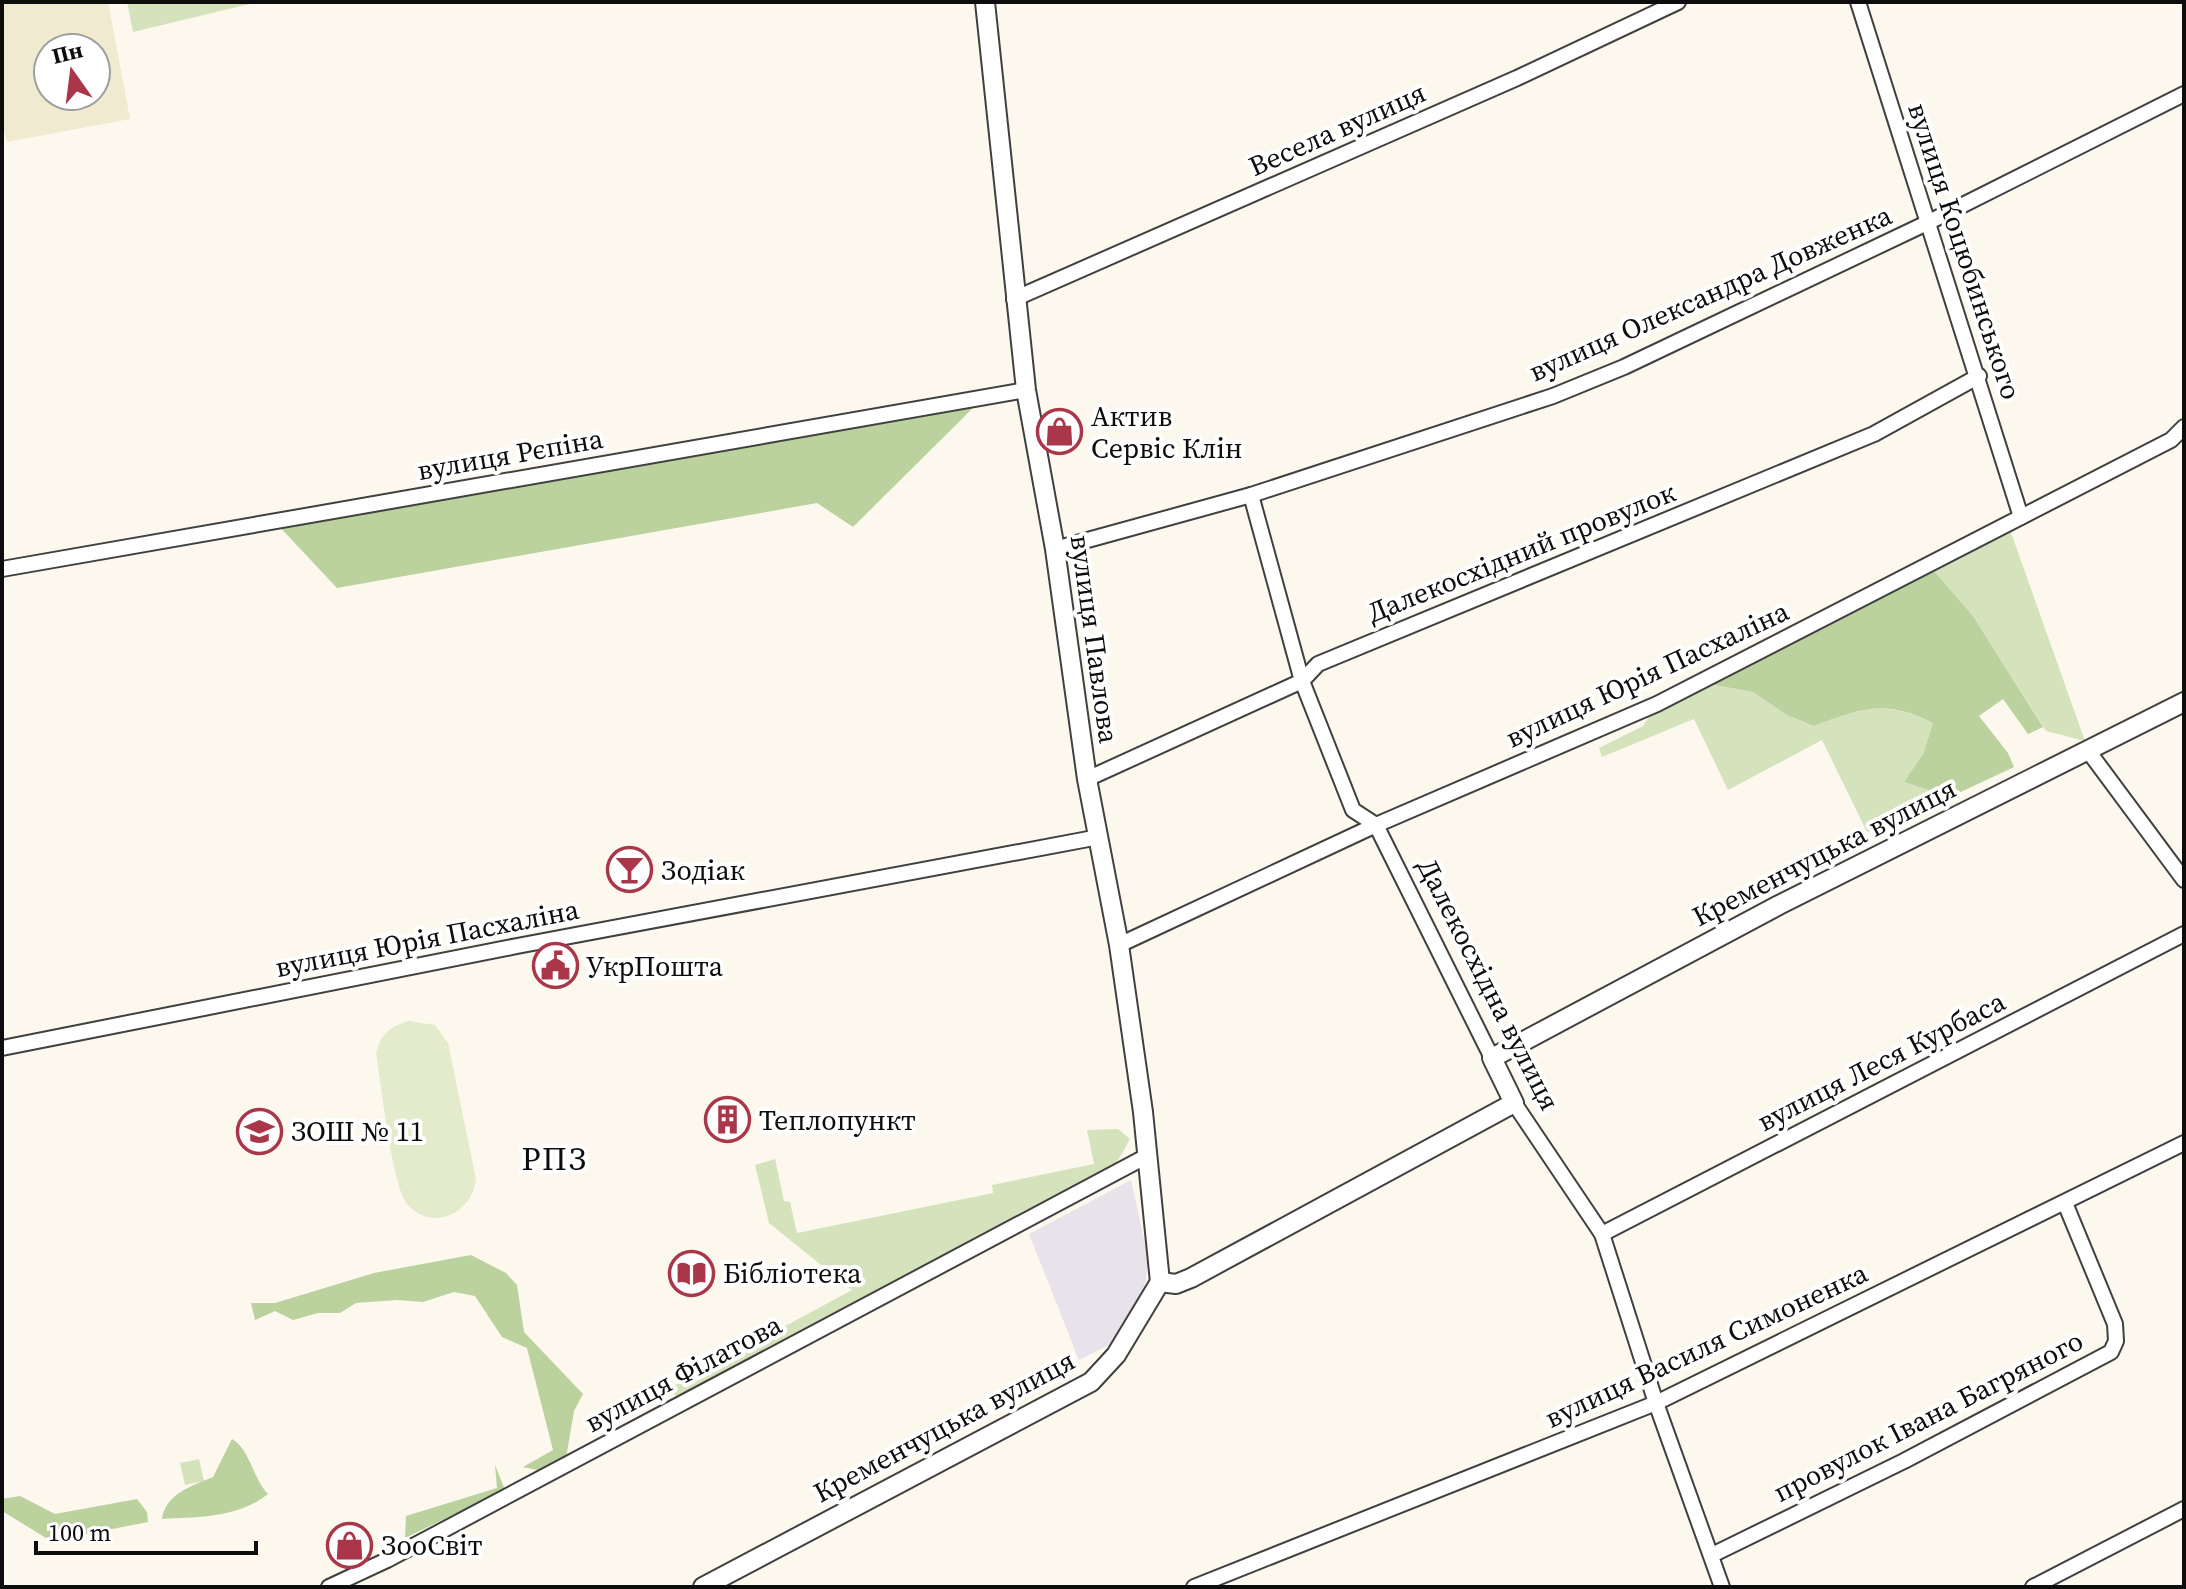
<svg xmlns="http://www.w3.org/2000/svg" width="2186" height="1589" viewBox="0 0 2186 1589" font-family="'Source Serif 4',serif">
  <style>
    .industrial { fill: #e8e2ea }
    .farmland { fill: #f0ead1; fill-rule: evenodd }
    .green { fill: #d4e3bc }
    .forest { fill: #bbd19e }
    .pitch { fill: #e4ebcd }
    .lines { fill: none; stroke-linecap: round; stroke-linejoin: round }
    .minor-casing { stroke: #404040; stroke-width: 18 }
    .tertiary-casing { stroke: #404040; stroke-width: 22 }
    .minor { stroke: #fff; stroke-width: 14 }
    .tertiary { stroke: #fff; stroke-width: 18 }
    .labels { text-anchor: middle; stroke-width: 8; stroke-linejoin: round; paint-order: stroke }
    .street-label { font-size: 28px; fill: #0d0d0d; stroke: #fff }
    .poi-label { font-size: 28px; fill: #0d0d0d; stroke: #fff; text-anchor: start }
    .quarter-label { font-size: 32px; letter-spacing: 2px; fill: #0d0d0d; stroke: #fff }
  </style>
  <rect width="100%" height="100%" fill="#fdf8ee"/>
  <!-- industrial -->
  <polygon class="industrial" points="1131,1180 1148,1257 1146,1280 1134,1317 1113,1343 1079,1360 1029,1234"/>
  <!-- farmland -->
  <path class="farmland" d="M2 2H108L130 119 7 142 2 123ZM48 48H96V96H48Z"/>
  <!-- green -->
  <g class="green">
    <polygon points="127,2 258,2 133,32"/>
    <polygon points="2008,524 2085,741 2046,731 1973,616 1928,564"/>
    <path d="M1698 682 1753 692 1787 715 1814 726C1860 708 1887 700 1933 723L1923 754 1904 782 1950 797 1867 832 1822 740 1728 790 1694 719 1602 757 1599 748 1643 726 1657 704Z"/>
    <polygon points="1118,1129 1130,1139 1116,1164 680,1398 666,1390 852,1290 769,1223 755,1165 775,1159 784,1201 790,1202 797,1233 993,1193 992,1185 1094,1164 1087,1130"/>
    <polygon points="199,1459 204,1481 185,1485 180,1463"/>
  </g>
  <!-- forest -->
  <g class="forest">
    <polygon points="983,398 853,527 817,503 337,588 275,522"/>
    <path d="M1928 564 1973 616 2043 727 2028 734 2003 699 1979 716 2008 753 2014 767 1950 797 1904 782 1923 754 1933 723C1888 699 1860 708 1814 726L1787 715 1753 692 1698 682Z"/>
    <polygon points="471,1255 506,1273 517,1285 524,1332 583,1394 574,1411 566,1458 542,1471 523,1467 553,1450 527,1348 502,1337 475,1296 454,1292 423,1302 397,1300 356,1303 340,1313 318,1313 293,1320 275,1311 255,1320 251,1303 275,1303 374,1273"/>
    <path d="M232 1439C250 1449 253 1479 268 1494 238 1518 199 1517 162 1519 166 1493 192 1486 213 1477Z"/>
    <polygon points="495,1465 505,1490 405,1538 406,1516 497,1488"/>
    <polygon points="20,1496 55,1514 137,1499 147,1512 148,1522 51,1541 2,1511 2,1499"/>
  </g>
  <!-- pitch -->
  <path class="pitch" d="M409 1021 435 1025 448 1043 476 1179C473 1212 433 1233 408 1205 392 1188 381 1082 376 1053 381 1034 390 1026 409 1021Z"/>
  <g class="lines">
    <defs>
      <g id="minor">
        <polyline points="1858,2 2021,517"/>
        <polyline points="1014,299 1517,78 1678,2"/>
        <polyline points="1251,495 1302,681 1353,810 1376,825 1492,1058"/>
        <polyline points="1055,549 1251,495 1553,396 1624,367 1929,222 2184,94"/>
        <polyline points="2,569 1026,390"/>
        <polyline points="2089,752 2184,880"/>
        <polyline points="1087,779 1302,681 1318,664 1874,434 1979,376"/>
        <polyline points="1119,945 1376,825 1657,704 2171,440 2184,427"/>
        <polyline points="2,1048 517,946 1099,837"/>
        <polyline points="1514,1103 1602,1234 1656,1403 1722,1587"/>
        <polyline points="1602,1234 2184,934"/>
        <polyline points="1712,1555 1904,1461 2111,1352 2116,1341 2115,1324 2065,1203"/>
        <polyline points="329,1587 387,1560 1145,1157"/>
        <polyline points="1194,1587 1656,1403 2184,1143"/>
        <polyline points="2033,1587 2184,1509"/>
      </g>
      <g id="tertiary">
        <polyline points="985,2 1026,390 1055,549 1087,779 1119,945 1143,1112 1160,1282"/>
        <polyline points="703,1587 1091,1382 1116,1355 1160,1282 1176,1284 1191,1278 1514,1103 1492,1058 1779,905 2184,702"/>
      </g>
    </defs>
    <!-- minor casing -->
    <use href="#minor" class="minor-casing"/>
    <!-- tertiary casing -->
    <use href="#tertiary" class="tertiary-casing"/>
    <!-- minor -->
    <use href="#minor" class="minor"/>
    <!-- tertiary -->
    <use href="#tertiary" class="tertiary"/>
  </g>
  <!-- icons -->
  <defs>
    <symbol id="shop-ring" viewBox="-11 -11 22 22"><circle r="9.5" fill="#fff" stroke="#aa3749" stroke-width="1.5"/><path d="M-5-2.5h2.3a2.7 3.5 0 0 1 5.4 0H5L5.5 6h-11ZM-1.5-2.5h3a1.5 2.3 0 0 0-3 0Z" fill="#aa3749"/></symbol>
    <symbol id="bar-ring" viewBox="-11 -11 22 22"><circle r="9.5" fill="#fff" stroke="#aa3749" stroke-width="1.5"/><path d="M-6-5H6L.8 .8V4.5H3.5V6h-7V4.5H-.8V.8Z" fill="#aa3749"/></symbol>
    <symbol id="civic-ring" viewBox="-11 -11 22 22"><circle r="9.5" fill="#fff" stroke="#aa3749" stroke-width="1.5"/><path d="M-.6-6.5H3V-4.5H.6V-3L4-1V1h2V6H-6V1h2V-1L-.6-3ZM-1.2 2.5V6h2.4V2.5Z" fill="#aa3749"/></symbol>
    <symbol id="building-ring" viewBox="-11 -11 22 22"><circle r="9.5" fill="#fff" stroke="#aa3749" stroke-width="1.5"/><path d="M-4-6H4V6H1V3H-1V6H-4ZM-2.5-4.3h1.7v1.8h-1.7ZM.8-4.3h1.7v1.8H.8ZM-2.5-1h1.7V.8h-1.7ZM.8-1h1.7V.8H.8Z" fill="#aa3749"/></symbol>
    <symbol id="school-ring" viewBox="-11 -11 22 22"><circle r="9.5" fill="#fff" stroke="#aa3749" stroke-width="1.5"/><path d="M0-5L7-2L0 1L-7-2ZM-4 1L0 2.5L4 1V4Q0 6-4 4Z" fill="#aa3749"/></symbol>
    <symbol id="library-ring" viewBox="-11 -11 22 22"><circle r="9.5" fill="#fff" stroke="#aa3749" stroke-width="1.5"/><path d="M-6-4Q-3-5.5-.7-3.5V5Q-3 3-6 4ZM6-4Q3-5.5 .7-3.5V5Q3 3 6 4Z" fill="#aa3749"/></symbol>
  </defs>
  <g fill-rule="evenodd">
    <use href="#shop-ring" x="1034" y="406" width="51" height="51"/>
    <use href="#bar-ring" x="604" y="844" width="51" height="51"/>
    <use href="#civic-ring" x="530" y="940" width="51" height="51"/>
    <use href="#building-ring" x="702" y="1094" width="51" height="51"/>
    <use href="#school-ring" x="234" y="1106" width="51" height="51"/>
    <use href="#library-ring" x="666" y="1248" width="51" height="51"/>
    <use href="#shop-ring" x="324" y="1520" width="51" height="51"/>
  </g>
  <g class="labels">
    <!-- street labels -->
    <g class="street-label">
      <text transform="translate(1337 129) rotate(-24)" y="10">Весела вулиця</text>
      <text transform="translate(1965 251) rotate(72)" y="10">вулиця Коцюбинського</text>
      <text transform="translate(1710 293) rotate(-24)" y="10">вулиця Олександра Довженка</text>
      <text transform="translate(510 454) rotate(-10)" y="10">вулиця Рєпіна</text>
      <text transform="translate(1521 552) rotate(-22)" y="10">Далекосхідний провулок</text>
      <text transform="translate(1095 639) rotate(82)" y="10">вулиця Павлова</text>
      <text transform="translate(1647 674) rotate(-25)" y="10">вулиця Юрія Пасхаліна</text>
      <text transform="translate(1824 852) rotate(-27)" y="10">Кременчуцька вулиця</text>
      <text transform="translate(427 938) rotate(-11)" y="10">вулиця Юрія Пасхаліна</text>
      <text transform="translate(1489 984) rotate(63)" y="10">Далекосхідна вулиця</text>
      <text transform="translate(1881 1061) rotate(-27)" y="10">вулиця Леся Курбаса</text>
      <text transform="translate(1706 1345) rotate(-25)" y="10">вулиця Василя Симоненка</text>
      <text transform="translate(683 1373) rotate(-28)" y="10">вулиця Філатова</text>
      <text transform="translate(1928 1416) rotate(-27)" y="10">провулок Івана Багряного</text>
      <text transform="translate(944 1426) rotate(-28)" y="10">Кременчуцька вулиця</text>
    </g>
    <!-- poi labels -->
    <g class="poi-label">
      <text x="1091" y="426">Актив<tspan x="1091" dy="32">Сервiс Клiн</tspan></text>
      <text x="661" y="880">Зодіак</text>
      <text x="586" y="976">УкрПошта</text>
      <text x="759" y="1130">Теплопункт</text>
      <text x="291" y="1141">ЗОШ № 11</text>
      <text x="723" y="1283">Бібліотека</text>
      <text x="381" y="1555">ЗооСвiт</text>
    </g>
    <!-- quarter labels -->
    <g class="quarter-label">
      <text x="555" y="1170">РПЗ</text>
    </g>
  </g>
  <!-- border -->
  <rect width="2186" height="1589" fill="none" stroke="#0d0d0d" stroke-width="8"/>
  <!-- north arrow -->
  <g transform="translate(72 72) rotate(346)"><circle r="38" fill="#ffffff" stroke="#9e9e9e" stroke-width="2"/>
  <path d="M0-6L14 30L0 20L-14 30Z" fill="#aa3749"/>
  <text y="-12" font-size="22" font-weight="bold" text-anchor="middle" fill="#0d0d0d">Пн</text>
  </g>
  <!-- scale -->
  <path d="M36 1541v12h220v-12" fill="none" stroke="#0d0d0d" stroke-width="4"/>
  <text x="48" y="1541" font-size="24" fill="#0d0d0d" stroke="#ffffff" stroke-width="6" paint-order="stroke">100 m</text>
</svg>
